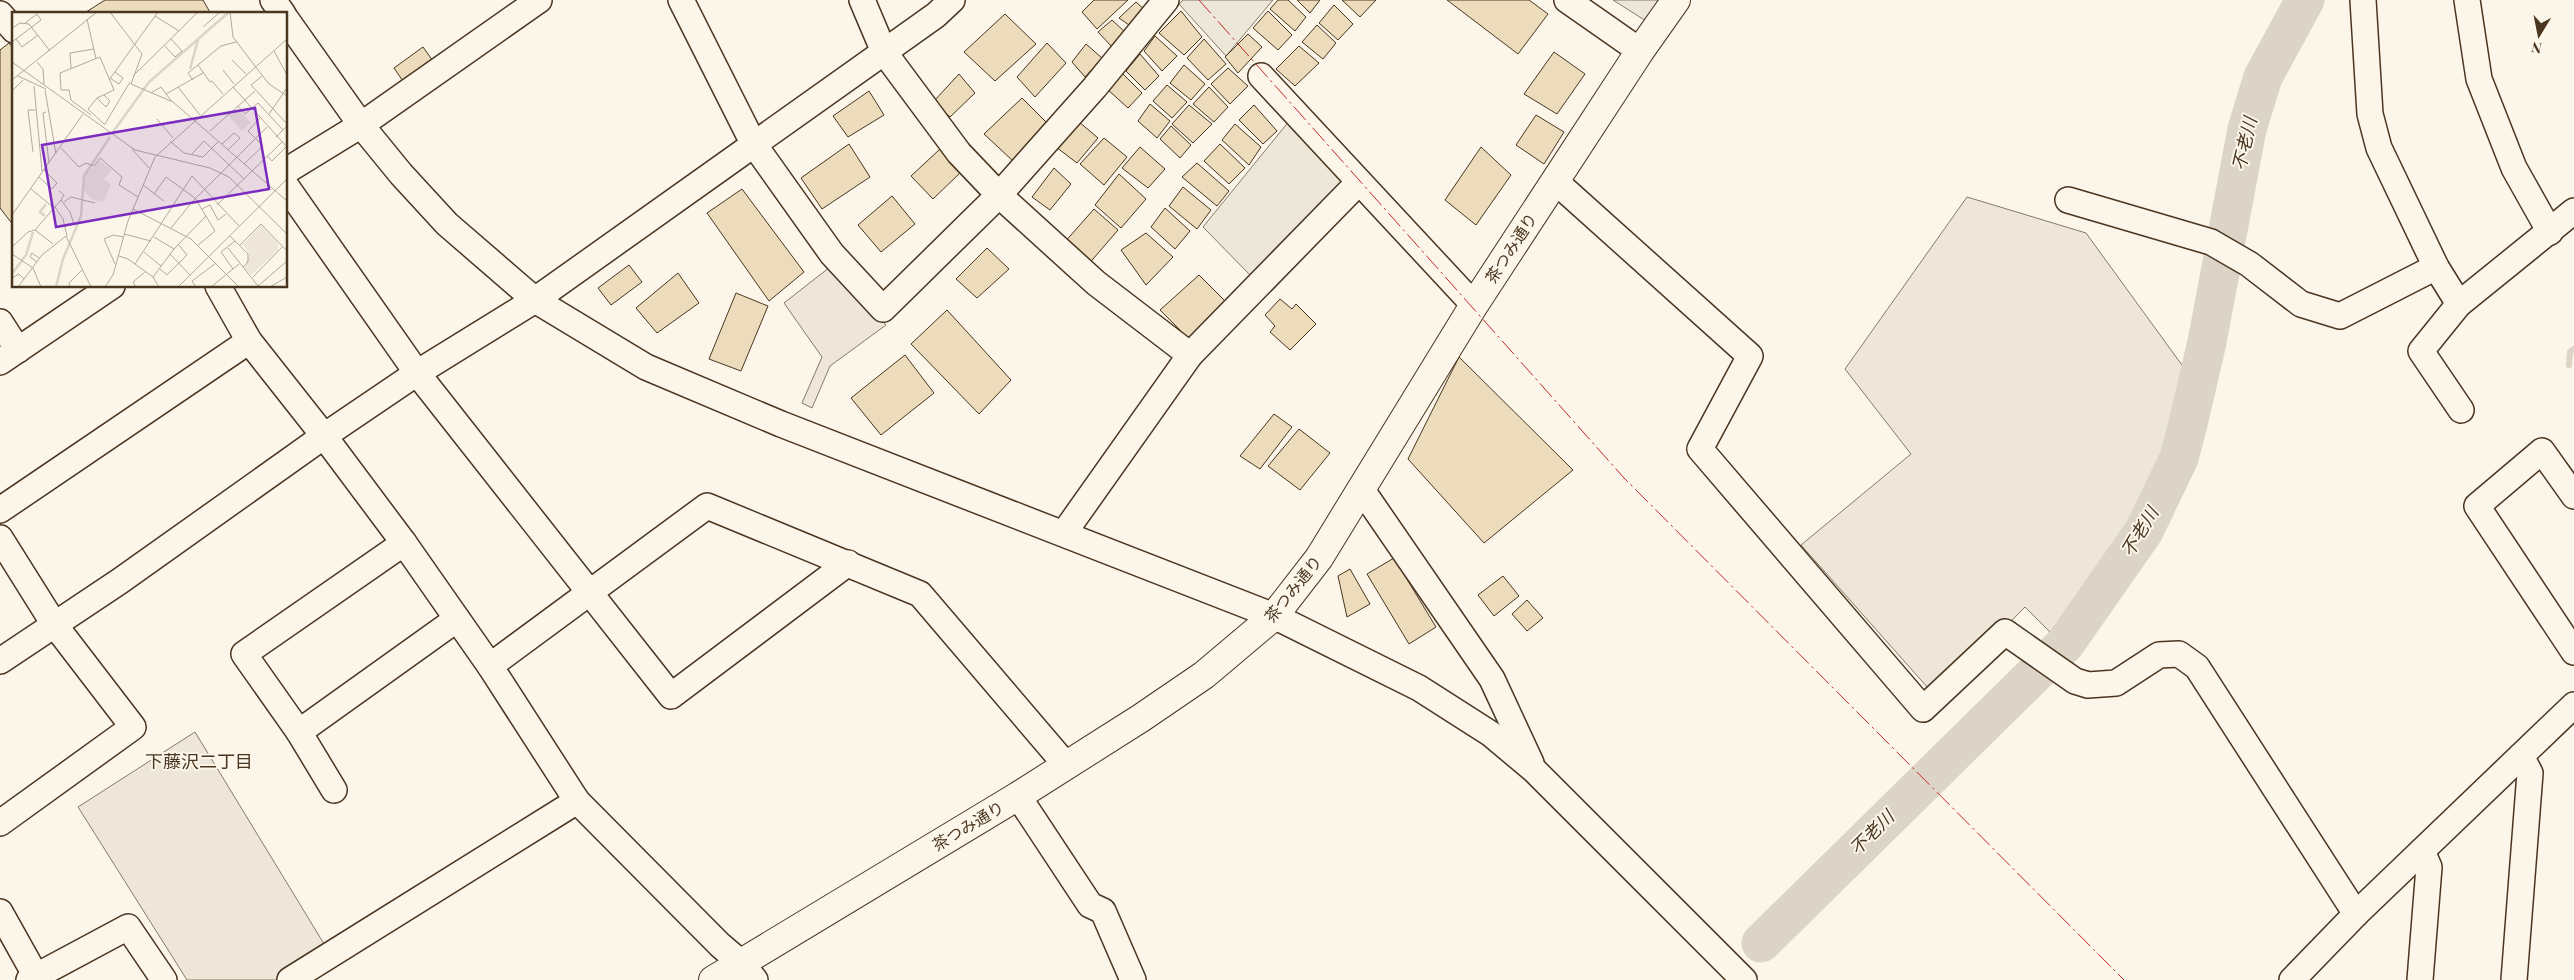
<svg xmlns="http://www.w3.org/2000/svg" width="2574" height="980" viewBox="0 0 2574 980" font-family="'Playfair Display','Noto Sans JP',serif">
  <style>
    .green { fill: #ede6d9; stroke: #887966 }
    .parking { fill: #ede7d9; stroke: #887966 }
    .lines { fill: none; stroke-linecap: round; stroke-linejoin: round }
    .stream { stroke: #dcd4c6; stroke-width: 6 }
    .river { stroke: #dcd4c6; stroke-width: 39 }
    .building { fill: #ecdcbc; stroke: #4a3520 }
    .minor-casing { stroke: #4a3520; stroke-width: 28 }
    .major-casing { stroke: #4a3520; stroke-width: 30 }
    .minor { stroke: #fbf6e9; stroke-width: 25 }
    .major { stroke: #fbf6e9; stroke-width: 28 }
    .power { stroke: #c62828; stroke-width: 1; stroke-dasharray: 18 4 2.5 4; stroke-linecap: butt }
    .labels { text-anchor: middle; stroke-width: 4; stroke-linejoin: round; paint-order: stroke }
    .street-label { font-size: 16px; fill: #4a3520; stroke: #fbf6e9 }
    .water-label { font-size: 18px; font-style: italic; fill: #4a3520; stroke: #fbf6e9 }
    .neighbourhood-label { font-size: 18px; fill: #4a3520; stroke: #fbf6e9 }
    .inset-river { fill: none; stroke: #dcd4c6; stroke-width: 2.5 }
    .inset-road { fill: none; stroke: #b4a999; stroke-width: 1 }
    .view { fill: #7b2cbf; fill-opacity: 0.15; stroke: #7b2cbf; stroke-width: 2.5 }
    .inset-edge { fill: none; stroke: #4a3520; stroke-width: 2.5 }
  </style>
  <rect width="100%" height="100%" fill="#fbf6e9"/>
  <!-- green -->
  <g class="green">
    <polygon points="1967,197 2086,233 2195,383 2136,538 2058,640 2025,607 1936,697 1801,545 1911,454 1845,369"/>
    <polygon points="830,267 886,325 830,366 812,408 802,403 822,357 784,303"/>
    <polygon points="195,732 332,957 282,980 187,980 78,807"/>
  </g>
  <!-- parking -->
  <g class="parking">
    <polygon points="1183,0 1273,0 1226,56 1179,4"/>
    <polygon points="1613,0 1658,0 1646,21"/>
    <polygon points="1290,120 1348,184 1252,277 1203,227"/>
  </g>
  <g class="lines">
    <!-- stream -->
    <polyline class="stream" points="2569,365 2570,352 2574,349"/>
    <!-- river -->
    <polyline class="river" points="1761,943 2065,644 2144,531 2179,458 2187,428 2207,342 2247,129 2263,77 2305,0"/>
  </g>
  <!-- building -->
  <g class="building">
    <polygon points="105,0 203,0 211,14 83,14"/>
    <polygon points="1094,0 1128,0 1097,29 1082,12"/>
    <polygon points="1278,0 1288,0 1306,17 1295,31 1270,9"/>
    <polygon points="1297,0 1320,0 1310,13"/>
    <polygon points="1342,0 1376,0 1360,17"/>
    <polygon points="1447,0 1529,0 1548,14 1518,54"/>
    <polygon points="1136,2 1147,12 1132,27 1119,18"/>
    <polygon points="1334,5 1353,24 1338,40 1319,23"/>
    <polygon points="1181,11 1202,37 1184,55 1159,33"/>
    <polygon points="1268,11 1292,35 1278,50 1253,28"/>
    <polygon points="1005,14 1036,44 995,81 964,52"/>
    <polygon points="1112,20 1127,34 1114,49 1098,32"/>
    <polygon points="1317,25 1336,43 1323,59 1302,42"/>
    <polygon points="1248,34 1262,47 1238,73 1225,57"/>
    <polygon points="1155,36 1177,56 1162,71 1144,51"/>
    <polygon points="1204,39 1226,64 1208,80 1187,58"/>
    <polygon points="9,43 14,49 14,226 0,208 0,50"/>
    <polygon points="1047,43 1066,63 1035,97 1017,77"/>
    <polygon points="1086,44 1102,58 1085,77 1072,62"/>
    <polygon points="1299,46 1319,63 1295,86 1276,69"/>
    <polygon points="423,47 438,68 409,90 394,68"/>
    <polygon points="1554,52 1585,74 1557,114 1524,94"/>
    <polygon points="1140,54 1159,76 1145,90 1126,71"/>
    <polygon points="1184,65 1205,84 1191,100 1170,83"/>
    <polygon points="1228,68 1248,86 1230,104 1211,84"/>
    <polygon points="1122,73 1142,93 1128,108 1107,89"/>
    <polygon points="959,74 975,93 950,117 934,101"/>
    <polygon points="1167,85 1187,102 1172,118 1153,101"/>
    <polygon points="1209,87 1228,107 1214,122 1193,104"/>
    <polygon points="869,91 884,115 848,137 833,116"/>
    <polygon points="1022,98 1049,125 1013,161 984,134"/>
    <polygon points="1150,104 1170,121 1157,138 1138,121"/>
    <polygon points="1189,105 1212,124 1193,143 1172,124"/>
    <polygon points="1254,105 1277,131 1263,144 1239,120"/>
    <polygon points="1536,115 1564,132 1544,164 1516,145"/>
    <polygon points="1078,121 1098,138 1077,163 1056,147"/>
    <polygon points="1235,124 1261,147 1249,165 1222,140"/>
    <polygon points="1171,126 1191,145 1180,158 1160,139"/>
    <polygon points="1104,138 1127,157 1104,185 1080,164"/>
    <polygon points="849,144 870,177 822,209 801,178"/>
    <polygon points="1220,144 1245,168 1229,184 1204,161"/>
    <polygon points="1140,147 1165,169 1148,188 1122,168"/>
    <polygon points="1481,147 1511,175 1476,225 1445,200"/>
    <polygon points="940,149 961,172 933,199 911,176"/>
    <polygon points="1197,163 1229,191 1217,206 1182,177"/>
    <polygon points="1054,168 1071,184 1050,210 1032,197"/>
    <polygon points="1119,174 1146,199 1121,228 1095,205"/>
    <polygon points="1183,187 1211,210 1197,229 1169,206"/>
    <polygon points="742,189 804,272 769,301 707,213"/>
    <polygon points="892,196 915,224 881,252 858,225"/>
    <polygon points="1165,208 1190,231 1175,249 1151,227"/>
    <polygon points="1094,209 1118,230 1087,266 1063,244"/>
    <polygon points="1146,233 1173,257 1146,285 1121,250"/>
    <polygon points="987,248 1009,269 977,298 956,279"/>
    <polygon points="629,265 642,282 611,305 598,288"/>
    <polygon points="678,273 699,303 657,333 636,308"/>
    <polygon points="1199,275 1226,302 1188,338 1160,310"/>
    <polygon points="736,293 768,306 741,371 709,359"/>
    <polygon points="1280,299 1292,309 1296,304 1316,324 1290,350 1270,332 1275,326 1265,315"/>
    <polygon points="947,310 1011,380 979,414 911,344"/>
    <polygon points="905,355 934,393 881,435 851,398"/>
    <polygon points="1459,357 1573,470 1484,543 1408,459"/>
    <polygon points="1274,414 1292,427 1260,469 1240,456"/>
    <polygon points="1299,429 1330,453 1300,490 1268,466"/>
    <polygon points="1394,558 1436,627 1409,644 1367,574"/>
    <polygon points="1350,569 1370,604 1347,617 1338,576"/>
    <polygon points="1503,576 1519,596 1494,616 1478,595"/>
    <polygon points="1527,600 1543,618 1527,631 1512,614"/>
  </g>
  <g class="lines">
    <defs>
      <g id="minor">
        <polyline points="273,0 283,14"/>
        <polyline points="681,0 753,143 832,254 883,309 999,195 1095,87 1166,0"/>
        <polyline points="862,0 884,52 959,153 999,195 1096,283 1190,355"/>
        <polyline points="1567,0 1640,51"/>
        <polyline points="2363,0 2370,114 2379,148 2436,267 2459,304"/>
        <polyline points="2467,0 2479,79 2514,168 2550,232"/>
        <polyline points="0,14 14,30"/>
        <polyline points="286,19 361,125 401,174 447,224 535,300 646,367 781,424 1274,616 1419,688 1491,734 1534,770 1744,980"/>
        <polyline points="1261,76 1474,305"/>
        <polyline points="286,171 361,125 539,0"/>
        <polyline points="1555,181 1750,356 1700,449 1923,709 2005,632 2075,681 2088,685 2116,683 2159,655 2179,654 2197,667 2356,914"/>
        <polyline points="286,186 417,373 671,696 848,563"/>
        <polyline points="2068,200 2211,242 2249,264 2301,304 2340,316 2436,267"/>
        <polyline points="218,286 249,341 324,436 404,543 490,666 577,801 720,945 741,963 755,980"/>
        <polyline points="0,322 18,350"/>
        <polyline points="0,362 112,286"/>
        <polyline points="2461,410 2421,351 2459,304 2574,211"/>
        <polyline points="1362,490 1492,679 1531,763"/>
        <polyline points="2574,496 2542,451 2477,506 2574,652"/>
        <polyline points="0,510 249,341"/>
        <polyline points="1064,533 1190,355 1359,182"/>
        <polyline points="0,538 54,624 133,727 0,823"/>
        <polyline points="404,543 244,654 299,732 457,619"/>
        <polyline points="0,661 120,581 324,436 417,373 535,300 884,52 936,15 952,0"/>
        <polyline points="490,666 707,506 920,594 1066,765"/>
        <polyline points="299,732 334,790"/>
        <polyline points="1018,796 1090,905 1103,911 1133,980"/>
        <polyline points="0,912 38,980"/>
        <polyline points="29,980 128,927 164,980"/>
        <polyline points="290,980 577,801"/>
        <polyline points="2292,980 2356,914 2574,705"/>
        <polyline points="2420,980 2429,867 2422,851"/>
        <polyline points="2514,980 2530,773 2521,756"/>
      </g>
      <polyline id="major" points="713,980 1018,796 1141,718 1204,675 1274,616 1319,558 1474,305 1640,51 1676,0"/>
    </defs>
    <!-- minor casing -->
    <use href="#minor" class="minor-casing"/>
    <!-- major casing -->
    <use href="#major" class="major-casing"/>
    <!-- minor -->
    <use href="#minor" class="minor"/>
    <!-- major -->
    <use href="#major" class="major"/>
    <!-- power -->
    <polyline class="power" points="1199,0 1624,478 2124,980"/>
  </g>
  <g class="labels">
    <!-- street labels -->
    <g class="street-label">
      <text transform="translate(1511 248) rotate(-57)" y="6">茶つみ通り</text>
      <text transform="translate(1293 589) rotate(-51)" y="6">茶つみ通り</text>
      <text transform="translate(968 826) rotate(-31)" y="6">茶つみ通り</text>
    </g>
    <!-- water labels -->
    <g class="water-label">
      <text transform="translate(2245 144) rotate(-77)" y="6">不老川</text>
      <text transform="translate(2140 532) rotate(-59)" y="6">不老川</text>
      <text transform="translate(1872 833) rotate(-45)" y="6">不老川</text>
    </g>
    <!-- neighbourhood labels -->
    <g class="neighbourhood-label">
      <text x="199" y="768">下藤沢二丁目</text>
    </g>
  </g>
  <!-- overview -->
  <g transform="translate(12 12)">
    <rect width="275" height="275" fill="#fbf6e9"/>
    <path d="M225 96 239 111 230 119 216 103ZM87 148 100 158 92 167 99 173 91 190 81 188 70 177 77 154 81 156ZM249 213 266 231V238L239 263 232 256 237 242 231 232Z" fill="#ede6d9"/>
    <path class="inset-river" d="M178 57 186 28M101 120 137 70 217 0M33 204 28 200 34 192M0 262 14 243 21 220M44 275 51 247 69 204 72 164 98 125"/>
    <path class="inset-road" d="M98 0 130 42 119 72 161 90 275 189M218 0 221 25 243 54M143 4 167 19M75 7 84 47M191 15 208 0M0 16 8 11 17 12 38 39M4 27 10 35 26 23M0 30 29 8 25 2 13 11M153 34 163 45 170 39 159 27M262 39 275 63M220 48 234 62M0 50 123 138 198 156 217 165 275 222M25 50 31 57 32 73M186 53 198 70 200 69 211 82M243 54 257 72 275 84M59 56 58 41 82 37M211 58 222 72M6 64 34 77M121 64 186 0M250 64 239 73 275 112M98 66 107 72 111 66 103 60M0 68 85 0M97 68 146 0M181 68 176 61 209 34 224 30M22 74 30 159M166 75 188 103M221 75 275 135M33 78 44 142M0 79 11 68M139 81 149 75 160 90M154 82 191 61M85 86 94 95 98 89 92 83M226 94 233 102 246 91 271 118M34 100 31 101 37 151M257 102 275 76M79 103 59 88 57 78H49L48 61 88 45 102 78 85 86 76 97 93 113M145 107 161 126M93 112 118 70M198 119 243 79M264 125 275 114M158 129 172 141 191 145 207 129M210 132 222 121 228 126 216 138M49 136 67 155 74 151 82 154 88 146 110 165 107 173 126 185M120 137 137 156M21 140 16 98H23M179 143 192 129 232 167M255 144 260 149 274 135M232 152 251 134 236 119 248 106M27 165 40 177 45 171 32 158M131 173 152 189M19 177 42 196M142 182 154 165 183 186 203 219 185 234M49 188 58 200 62 212 53 214M275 188V206M52 190 59 185 83 191M205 193 270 130M43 195 51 207 55 224M121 197 179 227 227 275M190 197 198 193 206 208 214 202M0 203 71 102M159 216 180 190 255 115M112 222 139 229M218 224 236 242V250L231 255M142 225 162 237M41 232 23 218 49 188 52 183 47 179M228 233 249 212 275 239M0 235 16 220 23 218M216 236 246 274M132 240 149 254M0 242 21 256 29 275M158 242 178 263M107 244 116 247 141 265 147 275M25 250 18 245 20 241 27 246M103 252 92 227 101 223 111 225M123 252 180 164 227 214M147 256 155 263 175 243 166 232M221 257 209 240 223 229M141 265 162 237 194 204M241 265 271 234M0 266 7 262 12 267M246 274 275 249M6 275 30 243 54 224 79 275M58 275 57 271 71 257M93 275 101 263 116 209 143 145 275 27M124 275 121 270 133 260M166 275 275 167M184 275 180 269 204 251M199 275 227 252M258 275 275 265"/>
    <path class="view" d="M243 96 257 177 44 215 30 133Z"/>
    <rect width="275" height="275" class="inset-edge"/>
  </g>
  <!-- north arrow -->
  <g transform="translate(2539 35) rotate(190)" stroke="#fbf6e9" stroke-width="4" paint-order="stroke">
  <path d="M0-4L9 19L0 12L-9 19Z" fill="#4a3520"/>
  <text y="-8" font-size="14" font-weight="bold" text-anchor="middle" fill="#4a3520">N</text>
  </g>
</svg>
